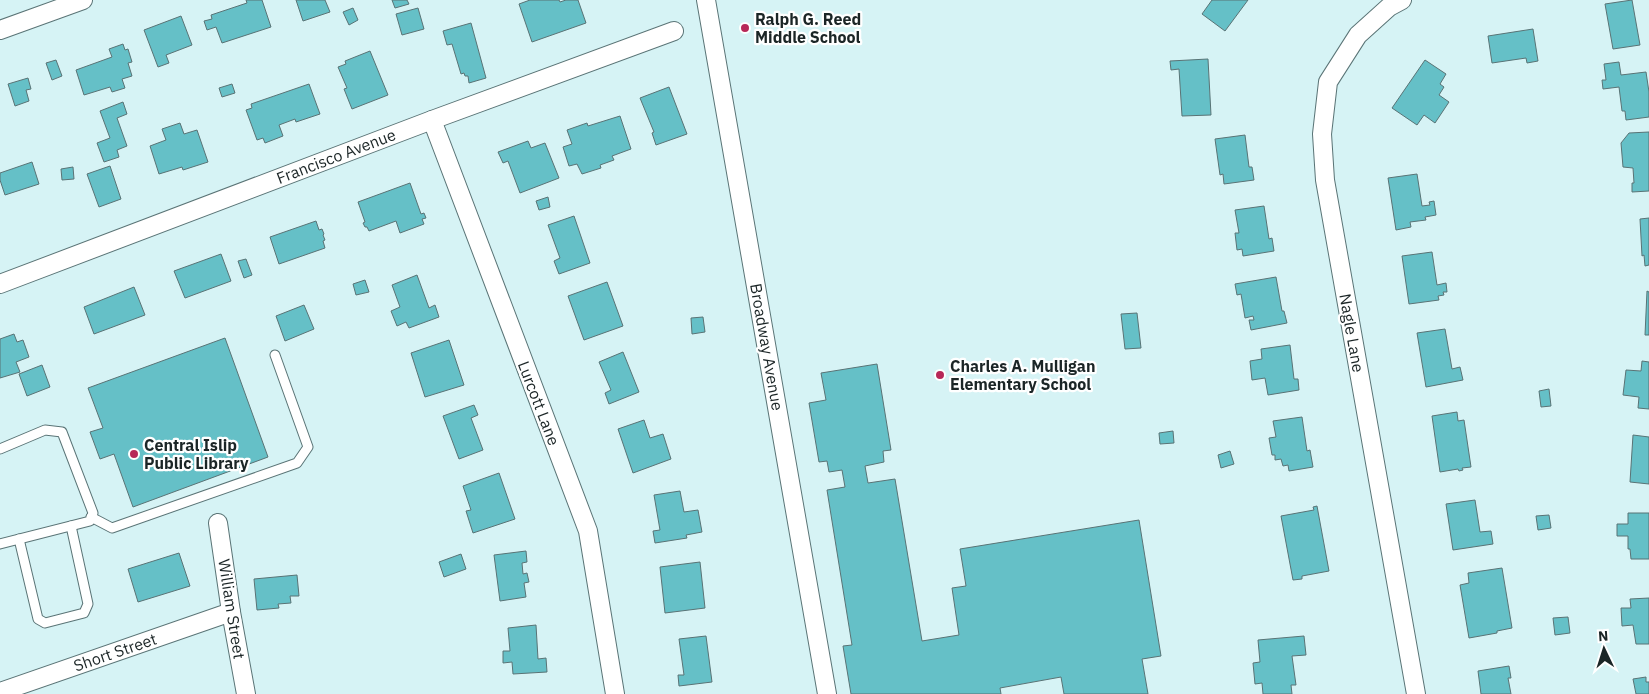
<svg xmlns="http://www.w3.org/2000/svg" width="1649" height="694" viewBox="0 0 1649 694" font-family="'IBM Plex Sans',sans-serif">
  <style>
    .building { fill: #65c0c7; stroke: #597375 }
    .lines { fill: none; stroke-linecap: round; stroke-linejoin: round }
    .service-casing { stroke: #5a7476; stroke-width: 11 }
    .minor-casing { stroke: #5a7476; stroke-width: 20 }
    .service { stroke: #fff; stroke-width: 9 }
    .minor { stroke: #fff; stroke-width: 18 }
    .poi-dot { fill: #b72858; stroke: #fff; stroke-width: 2 }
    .labels { text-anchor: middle; stroke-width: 4.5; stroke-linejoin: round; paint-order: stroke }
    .poi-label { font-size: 16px; font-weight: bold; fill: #1b2526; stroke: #fff; text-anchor: start }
    .street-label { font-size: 16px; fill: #1b2526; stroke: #fff }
  </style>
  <rect width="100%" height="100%" fill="#d6f3f5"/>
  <!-- building -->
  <g class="building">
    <polygon points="246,0 262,0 271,27 222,43 216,27 207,30 204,21 212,19 211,15 247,3"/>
    <polygon points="296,0 325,0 330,12 303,21"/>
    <polygon points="392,0 407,0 409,4 395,8"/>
    <polygon points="530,0 559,0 560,2 566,0 578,0 586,23 532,42 519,4"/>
    <polygon points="1212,0 1248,0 1225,31 1202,14"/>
    <polygon points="1632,0 1640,45 1613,49 1605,4"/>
    <polygon points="353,8 358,20 349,25 343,12"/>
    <polygon points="418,8 424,29 402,35 396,14"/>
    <polygon points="181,16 192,45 166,55 169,63 158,67 144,30"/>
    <polygon points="471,23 486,78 469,83 468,76 465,76 464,73 461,74 452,44 447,45 443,31"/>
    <polygon points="1533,29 1538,61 1527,63 1526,58 1492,63 1488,36"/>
    <polygon points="123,44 125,50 128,49 132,62 128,63 132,76 122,79 125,88 112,92 110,87 84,95 76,70 112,57 109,49"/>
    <polygon points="370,51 388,95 352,109 344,89 347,88 338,67 346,64 345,61"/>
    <polygon points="1208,59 1211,115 1182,116 1179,69 1171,70 1170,61"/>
    <polygon points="56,60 62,76 52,80 46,63"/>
    <polygon points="1425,60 1446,74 1440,84 1444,87 1439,95 1449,102 1435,123 1424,115 1417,125 1392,108"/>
    <polygon points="1619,62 1621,75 1646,72 1649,92 1649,117 1626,120 1625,111 1622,111 1619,87 1603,89 1602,80 1606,80 1604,64"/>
    <polygon points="28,78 31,89 26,90 29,101 15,106 8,84"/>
    <polygon points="232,84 235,93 222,97 219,88"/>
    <polygon points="309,84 320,114 296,122 295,119 279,125 283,136 265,143 263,138 257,140 246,110 252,108 251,104"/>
    <polygon points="669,87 687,134 656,145 652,133 654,132 640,98"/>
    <polygon points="123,102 127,114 117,118 127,146 117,150 119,157 104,162 97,143 110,138 100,111"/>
    <polygon points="620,116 631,149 612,156 614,160 600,165 601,168 582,174 577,164 569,166 563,147 572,144 567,130 587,123 588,126"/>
    <polygon points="180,123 184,134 197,130 208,162 183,170 182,167 159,174 150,146 166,140 162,129"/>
    <polygon points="1649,132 1649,191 1632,192 1632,183 1634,183 1633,168 1623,167 1621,143 1629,133"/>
    <polygon points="1245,135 1249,167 1252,167 1254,180 1224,184 1223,174 1220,175 1215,139"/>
    <polygon points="528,141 531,148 545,143 559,178 520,193 508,161 503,163 498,152"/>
    <polygon points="32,162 39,184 5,195 0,180 0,173"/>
    <polygon points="110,166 121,199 99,207 87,174"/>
    <polygon points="73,167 74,179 62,180 61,169"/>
    <polygon points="1417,174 1422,206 1430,205 1429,202 1434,201 1436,215 1425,217 1426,220 1410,222 1411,227 1396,230 1388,178"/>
    <polygon points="410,183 421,214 424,213 426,218 422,219 424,224 400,233 396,221 369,231 367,227 365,227 363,223 365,222 358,202"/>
    <polygon points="548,197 550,207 539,210 536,201"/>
    <polygon points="1264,206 1269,239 1272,238 1274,251 1243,256 1242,249 1237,250 1235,233 1239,233 1235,210"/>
    <polygon points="574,216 590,263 559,274 554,261 560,258 548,225"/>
    <polygon points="1649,218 1649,265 1645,266 1644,255 1642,256 1640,219"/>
    <polygon points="316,221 319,230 322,229 324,234 323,235 325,240 323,241 325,248 279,264 270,237"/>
    <polygon points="1432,252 1437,285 1446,283 1447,292 1443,292 1444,295 1438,296 1439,300 1409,304 1402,256"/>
    <polygon points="221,254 231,281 185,298 174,271"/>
    <polygon points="246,259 252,275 244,278 238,261"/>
    <polygon points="417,275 429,308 435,305 439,317 409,328 406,322 397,326 391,311 400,307 392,285"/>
    <polygon points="1276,277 1282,311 1284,311 1287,323 1251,330 1249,320 1254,320 1253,316 1245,318 1241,294 1237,295 1235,284"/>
    <polygon points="365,280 369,292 356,295 353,284"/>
    <polygon points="607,282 623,326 584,340 568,296"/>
    <polygon points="134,287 145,315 94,334 84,307"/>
    <polygon points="1647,291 1649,292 1649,335 1645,335"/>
    <polygon points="304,305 314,329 285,341 276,316"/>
    <polygon points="1137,313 1141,348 1125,349 1121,314"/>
    <polygon points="703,317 705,332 692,334 691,318"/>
    <polygon points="1445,329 1452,369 1460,367 1463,380 1426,387 1417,333"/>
    <polygon points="14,334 17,342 23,340 29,357 16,362 20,372 0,378 0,339"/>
    <polygon points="225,338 268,457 133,507 114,454 100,459 90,432 103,428 88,388"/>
    <polygon points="449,340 464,385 425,397 411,353"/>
    <polygon points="1290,345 1294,379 1298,379 1299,390 1268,395 1265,378 1252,380 1250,361 1262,359 1261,349"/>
    <polygon points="623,352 639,392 609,404 605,393 611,390 599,362"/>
    <polygon points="1642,361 1649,362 1649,409 1638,408 1639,397 1623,395 1626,370 1641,371"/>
    <polygon points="877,364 891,450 883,451 884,462 865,466 868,483 895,479 922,641 959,635 952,588 966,586 960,549 1139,520 1161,656 1142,659 1148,694 1064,694 1061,677 1000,688 1001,694 851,694 843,646 852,645 827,490 845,487 842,470 829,472 827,461 819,462 809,403 826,400 821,373"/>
    <polygon points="42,365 50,387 27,396 19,374"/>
    <polygon points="1549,389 1551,406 1541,407 1539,391"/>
    <polygon points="474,405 478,415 471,418 483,450 459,459 443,416"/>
    <polygon points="1457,412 1458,421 1464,420 1471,467 1462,468 1463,470 1459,471 1458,469 1440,472 1432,416"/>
    <polygon points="1302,417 1307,451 1310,450 1313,467 1289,471 1288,465 1283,466 1281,459 1275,460 1275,455 1272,455 1269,438 1276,437 1273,421"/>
    <polygon points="644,420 650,438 663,434 671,459 633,473 618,429"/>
    <polygon points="1173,431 1174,443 1160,444 1159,433"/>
    <polygon points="1633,435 1649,437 1649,484 1630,482"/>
    <polygon points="1230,451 1234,464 1221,468 1218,455"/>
    <polygon points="499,473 515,519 473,533 466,511 471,510 463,486"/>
    <polygon points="680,491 684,512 698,510 702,532 686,535 687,538 655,543 653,531 660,530 654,495"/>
    <polygon points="1475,500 1480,532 1491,531 1493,544 1453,550 1446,504"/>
    <polygon points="1317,506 1329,571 1302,576 1302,579 1293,580 1281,516 1314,510 1313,507"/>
    <polygon points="1628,513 1649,513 1649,559 1631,559 1630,549 1628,549 1628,536 1617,536 1617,524 1628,524"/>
    <polygon points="1549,515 1551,528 1538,530 1536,516"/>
    <polygon points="526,551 527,562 522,563 523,574 527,573 529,582 524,583 526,597 500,601 494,555"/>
    <polygon points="179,553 190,586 138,602 128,569"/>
    <polygon points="461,554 466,569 444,577 439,562"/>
    <polygon points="700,562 705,608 665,613 660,567"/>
    <polygon points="1502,568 1512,628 1497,631 1497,633 1469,638 1460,585 1469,583 1468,573"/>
    <polygon points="297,575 299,596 290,596 291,603 278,604 279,608 257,610 254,579"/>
    <polygon points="1649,598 1649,644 1636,644 1633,625 1622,626 1621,608 1631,608 1630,599"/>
    <polygon points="1568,617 1570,633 1555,635 1553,618"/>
    <polygon points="536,625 538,659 546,658 547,672 513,674 512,662 503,663 503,651 510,651 508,628"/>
    <polygon points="706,636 712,682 679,686 678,675 684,675 679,639"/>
    <polygon points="1304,636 1306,655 1292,656 1296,685 1291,685 1292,694 1263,694 1262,683 1255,684 1253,663 1260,662 1258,640"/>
    <polygon points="1509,666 1511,678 1508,678 1511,694 1481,694 1478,671"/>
    <polygon points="1646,677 1646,682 1649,682 1649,694 1636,694 1633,679"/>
  </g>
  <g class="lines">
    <defs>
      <g id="service">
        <polyline points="0,449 45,430 62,432 93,513 90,521 0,544"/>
        <polyline points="91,517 112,528 297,463 308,447 275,355"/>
        <polyline points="19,539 38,619 45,623 84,613 88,604 71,526"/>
      </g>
      <g id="minor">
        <polyline points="706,0 827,694"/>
        <polyline points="1402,0 1389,7 1358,35 1328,82 1322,134 1325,180 1416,694"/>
        <polyline points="0,30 83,0"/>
        <polyline points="432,120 588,531 615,694"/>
        <polyline points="0,284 432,120 674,31"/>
        <polyline points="218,523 231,612 246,694"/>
        <polyline points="0,692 231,612"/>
      </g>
    </defs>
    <!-- service casing -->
    <use href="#service" class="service-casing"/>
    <!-- minor casing -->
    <use href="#minor" class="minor-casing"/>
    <!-- service -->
    <use href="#service" class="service"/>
    <!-- minor -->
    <use href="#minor" class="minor"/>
  </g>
  <!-- markers -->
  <g class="poi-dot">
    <circle cx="745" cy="28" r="5"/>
    <circle cx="940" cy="375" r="5"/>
    <circle cx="134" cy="454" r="5"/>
  </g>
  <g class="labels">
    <!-- poi labels -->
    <g class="poi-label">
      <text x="755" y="25">Ralph G. Reed<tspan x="755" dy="18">Middle School</tspan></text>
      <text x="950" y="372">Charles A. Mulligan<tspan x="950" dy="18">Elementary School</tspan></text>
      <text x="144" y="451">Central Islip<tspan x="144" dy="18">Public Library</tspan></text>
    </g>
    <!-- street labels -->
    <g class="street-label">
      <text transform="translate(336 156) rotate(-21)" y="6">Francisco Avenue</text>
      <text transform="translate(1352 333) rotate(80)" y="6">Nagle Lane</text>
      <text transform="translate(767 347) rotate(80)" y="6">Broadway Avenue</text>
      <text transform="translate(539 403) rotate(69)" y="6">Lurcott Lane</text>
      <text transform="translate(232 609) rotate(81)" y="6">William Street</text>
      <text transform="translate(115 652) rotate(-19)" y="6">Short Street</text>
    </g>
  </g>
  <!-- north arrow -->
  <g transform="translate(1604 649) rotate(356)" stroke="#ffffff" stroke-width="4" paint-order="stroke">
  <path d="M0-4L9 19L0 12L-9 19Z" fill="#1b2526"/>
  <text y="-8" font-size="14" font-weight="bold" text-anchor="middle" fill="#1b2526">N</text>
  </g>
</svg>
